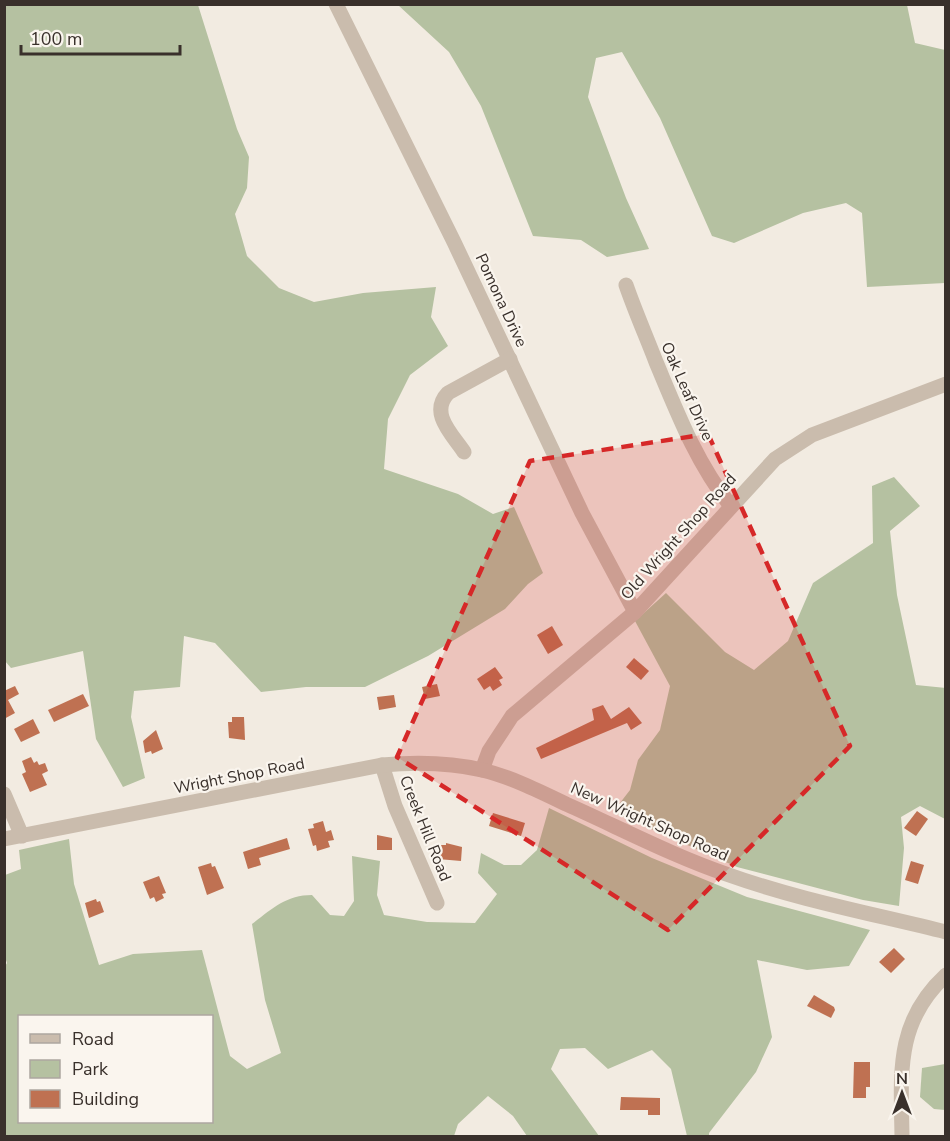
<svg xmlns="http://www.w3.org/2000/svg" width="950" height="1141" viewBox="0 0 950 1141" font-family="'Nunito Sans',sans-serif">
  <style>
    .green { fill: #b5c1a1; fill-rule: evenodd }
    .building { fill: #bf7152 }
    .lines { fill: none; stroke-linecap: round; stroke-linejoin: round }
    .minor { stroke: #cabcad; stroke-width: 15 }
    .marked { fill: #d62828; fill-opacity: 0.2; stroke: #d62828; stroke-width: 4.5; stroke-dasharray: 12 8; stroke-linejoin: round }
    .labels { text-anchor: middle; stroke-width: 4.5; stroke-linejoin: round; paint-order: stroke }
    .street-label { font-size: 16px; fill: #39302b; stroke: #faf5ee }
  </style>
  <rect width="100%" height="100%" fill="#f2ebe1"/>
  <!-- green -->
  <g class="green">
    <polygon points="4,5 198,5 237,129 249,157 247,188 235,214 247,256 279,288 314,302 363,293 436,287 431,317 448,346 410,375 388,419 384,469 458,494 493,514 514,507 543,573 528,584 505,609 428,656 365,687 306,687 261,692 215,643 184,636 180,687 134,691 131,717 145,778 123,787 96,739 83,651 11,668 5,661"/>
    <polygon points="398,5 907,5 915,43 945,50 945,283 867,287 862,213 846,203 803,213 734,243 712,236 660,118 622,52 596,58 588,97 626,198 649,249 607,257 581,240 533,236 481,106 449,52"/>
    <polygon points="894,477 920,506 890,531 897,595 916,685 946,688 945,819 920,806 901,817 904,848 899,906 863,900 737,867 613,812 630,790 638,760 660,730 670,686 635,621 666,593 725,652 754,670 788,641 813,583 873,543 872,486"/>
    <path d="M549 808 652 858 747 897 870 930 849 966 807 970 757 960 772 1037 756 1072 709 1133V1136H687L671 1069 652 1050 608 1069 585 1048 560 1049 551 1069 599 1136H527L513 1116 488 1096 458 1124 454 1136H5L4 968 7 963 4 954 5 875 21 869 19 850 69 839 74 884 99 965 133 954 202 950 230 1056 247 1069 281 1053 265 1000 252 924C272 909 286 895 312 895L330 915 344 916 354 901 352 856 380 861 377 895 384 915 427 922 475 923 497 894 478 873 481 853 504 865H521L537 850ZM212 1016V1122H20V1016Z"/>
    <polygon points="945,1064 945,1110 934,1109 920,1097 922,1068"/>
  </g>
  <!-- building -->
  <g class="building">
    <polygon points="552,626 563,645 548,654 537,635"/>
    <polygon points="634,658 649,671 641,680 626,667"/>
    <polygon points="495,667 503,678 499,680 502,685 493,691 490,686 484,690 477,679"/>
    <polygon points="437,684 440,696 425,699 422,687"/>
    <polygon points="15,686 19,694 8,700 15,713 4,719 4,691"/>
    <polygon points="83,694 89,706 54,722 48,710"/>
    <polygon points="394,695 396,707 379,710 377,697"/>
    <polygon points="603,705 611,719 629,707 642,723 631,730 627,723 541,759 536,748 594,720 592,709"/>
    <polygon points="232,717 244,717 245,740 229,738 228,722 232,722"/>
    <polygon points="33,719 40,733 21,742 14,729"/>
    <polygon points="156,730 163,749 152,754 151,751 145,753 143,741"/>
    <polygon points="31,757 34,763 37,761 39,765 45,763 48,771 42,774 47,785 30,792 22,774 26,772 22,761"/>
    <polygon points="917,811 928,819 916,836 904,828"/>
    <polygon points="493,813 525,823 521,836 489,826"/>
    <polygon points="323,821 326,832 331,830 334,840 328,841 330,847 317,851 316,845 313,846 308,829 314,828 313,824"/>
    <polygon points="377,835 392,838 392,850 377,850"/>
    <polygon points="287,838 290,849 259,858 261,865 248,869 243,852"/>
    <polygon points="446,843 462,847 461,861 438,859 440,845 446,845"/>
    <polygon points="911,861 924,865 918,884 905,880"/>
    <polygon points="211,863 212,867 215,866 224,888 207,895 198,867"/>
    <polygon points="159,876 166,893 162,894 164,898 156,902 154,897 150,899 143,882"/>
    <polygon points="96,899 97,902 100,901 104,912 89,918 85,903"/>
    <polygon points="894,948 905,959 891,973 879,962"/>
    <polygon points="814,995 834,1007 835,1010 831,1018 807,1006"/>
    <polygon points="854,1062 870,1062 870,1087 866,1087 866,1098 853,1098"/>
    <polygon points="621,1097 660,1098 660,1115 648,1115 648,1110 620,1110"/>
  </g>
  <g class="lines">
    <!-- minor -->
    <g class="minor">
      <polyline points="336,4 454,242 582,513 635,612"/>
      <path d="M626 285C635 311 646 336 656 362 677 412 696 462 730 505"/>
      <path d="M464 452C452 434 429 413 448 393L510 359"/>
      <polyline points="382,765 395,806 437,903"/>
      <polyline points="482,770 489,751 512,716 635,612 775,459 812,435 946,384"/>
      <polyline points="4,794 22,836"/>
      <path d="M4 839 382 765C415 762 448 762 482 770 511 777 539 791 566 804 620 828 673 856 729 875 799 900 874 914 946 932"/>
      <path d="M902 1136C901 1073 895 1022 946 975"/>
    </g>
  </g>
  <!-- marked area -->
  <path class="marked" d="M708 434 850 746 668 930 397 757 530 461Z"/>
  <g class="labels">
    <!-- street labels -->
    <g class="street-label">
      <text transform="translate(502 300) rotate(65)" y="6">Pomona Drive</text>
      <text transform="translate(688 391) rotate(66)" y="6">Oak Leaf Drive</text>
      <text transform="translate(678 536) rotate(-48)" y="6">Old Wright Shop Road</text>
      <text transform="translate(239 775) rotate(-11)" y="6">Wright Shop Road</text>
      <text transform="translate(650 821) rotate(24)" y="6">New Wright Shop Road</text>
      <text transform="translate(426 828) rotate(68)" y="6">Creek Hill Road</text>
    </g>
  </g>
  <!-- border -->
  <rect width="950" height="1141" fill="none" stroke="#39302b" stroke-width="12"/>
  <!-- legend -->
  <rect x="18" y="1015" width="195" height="108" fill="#faf5ee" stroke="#ada6a0" stroke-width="1.5"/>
  <rect x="30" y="1034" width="30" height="9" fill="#cabcad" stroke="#ada6a0" stroke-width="1.5"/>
  <text x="72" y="1045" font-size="18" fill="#39302b">Road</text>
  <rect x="30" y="1060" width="30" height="18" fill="#b5c1a1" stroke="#ada6a0" stroke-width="1.5"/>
  <text x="72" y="1075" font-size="18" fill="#39302b">Park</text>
  <rect x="30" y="1090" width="30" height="18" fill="#bf7152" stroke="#ada6a0" stroke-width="1.5"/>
  <text x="72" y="1105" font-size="18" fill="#39302b">Building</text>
  <!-- north arrow -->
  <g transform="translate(902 1093)" stroke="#faf5ee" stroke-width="4.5" paint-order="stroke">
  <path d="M0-4.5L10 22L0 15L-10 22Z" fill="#39302b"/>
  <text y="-9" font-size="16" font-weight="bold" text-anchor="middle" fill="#39302b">N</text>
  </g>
  <!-- scale -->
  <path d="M21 45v9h159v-9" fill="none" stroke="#39302b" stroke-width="3"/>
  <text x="30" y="45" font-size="18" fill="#39302b" stroke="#faf5ee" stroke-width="4.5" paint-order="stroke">100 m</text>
</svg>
